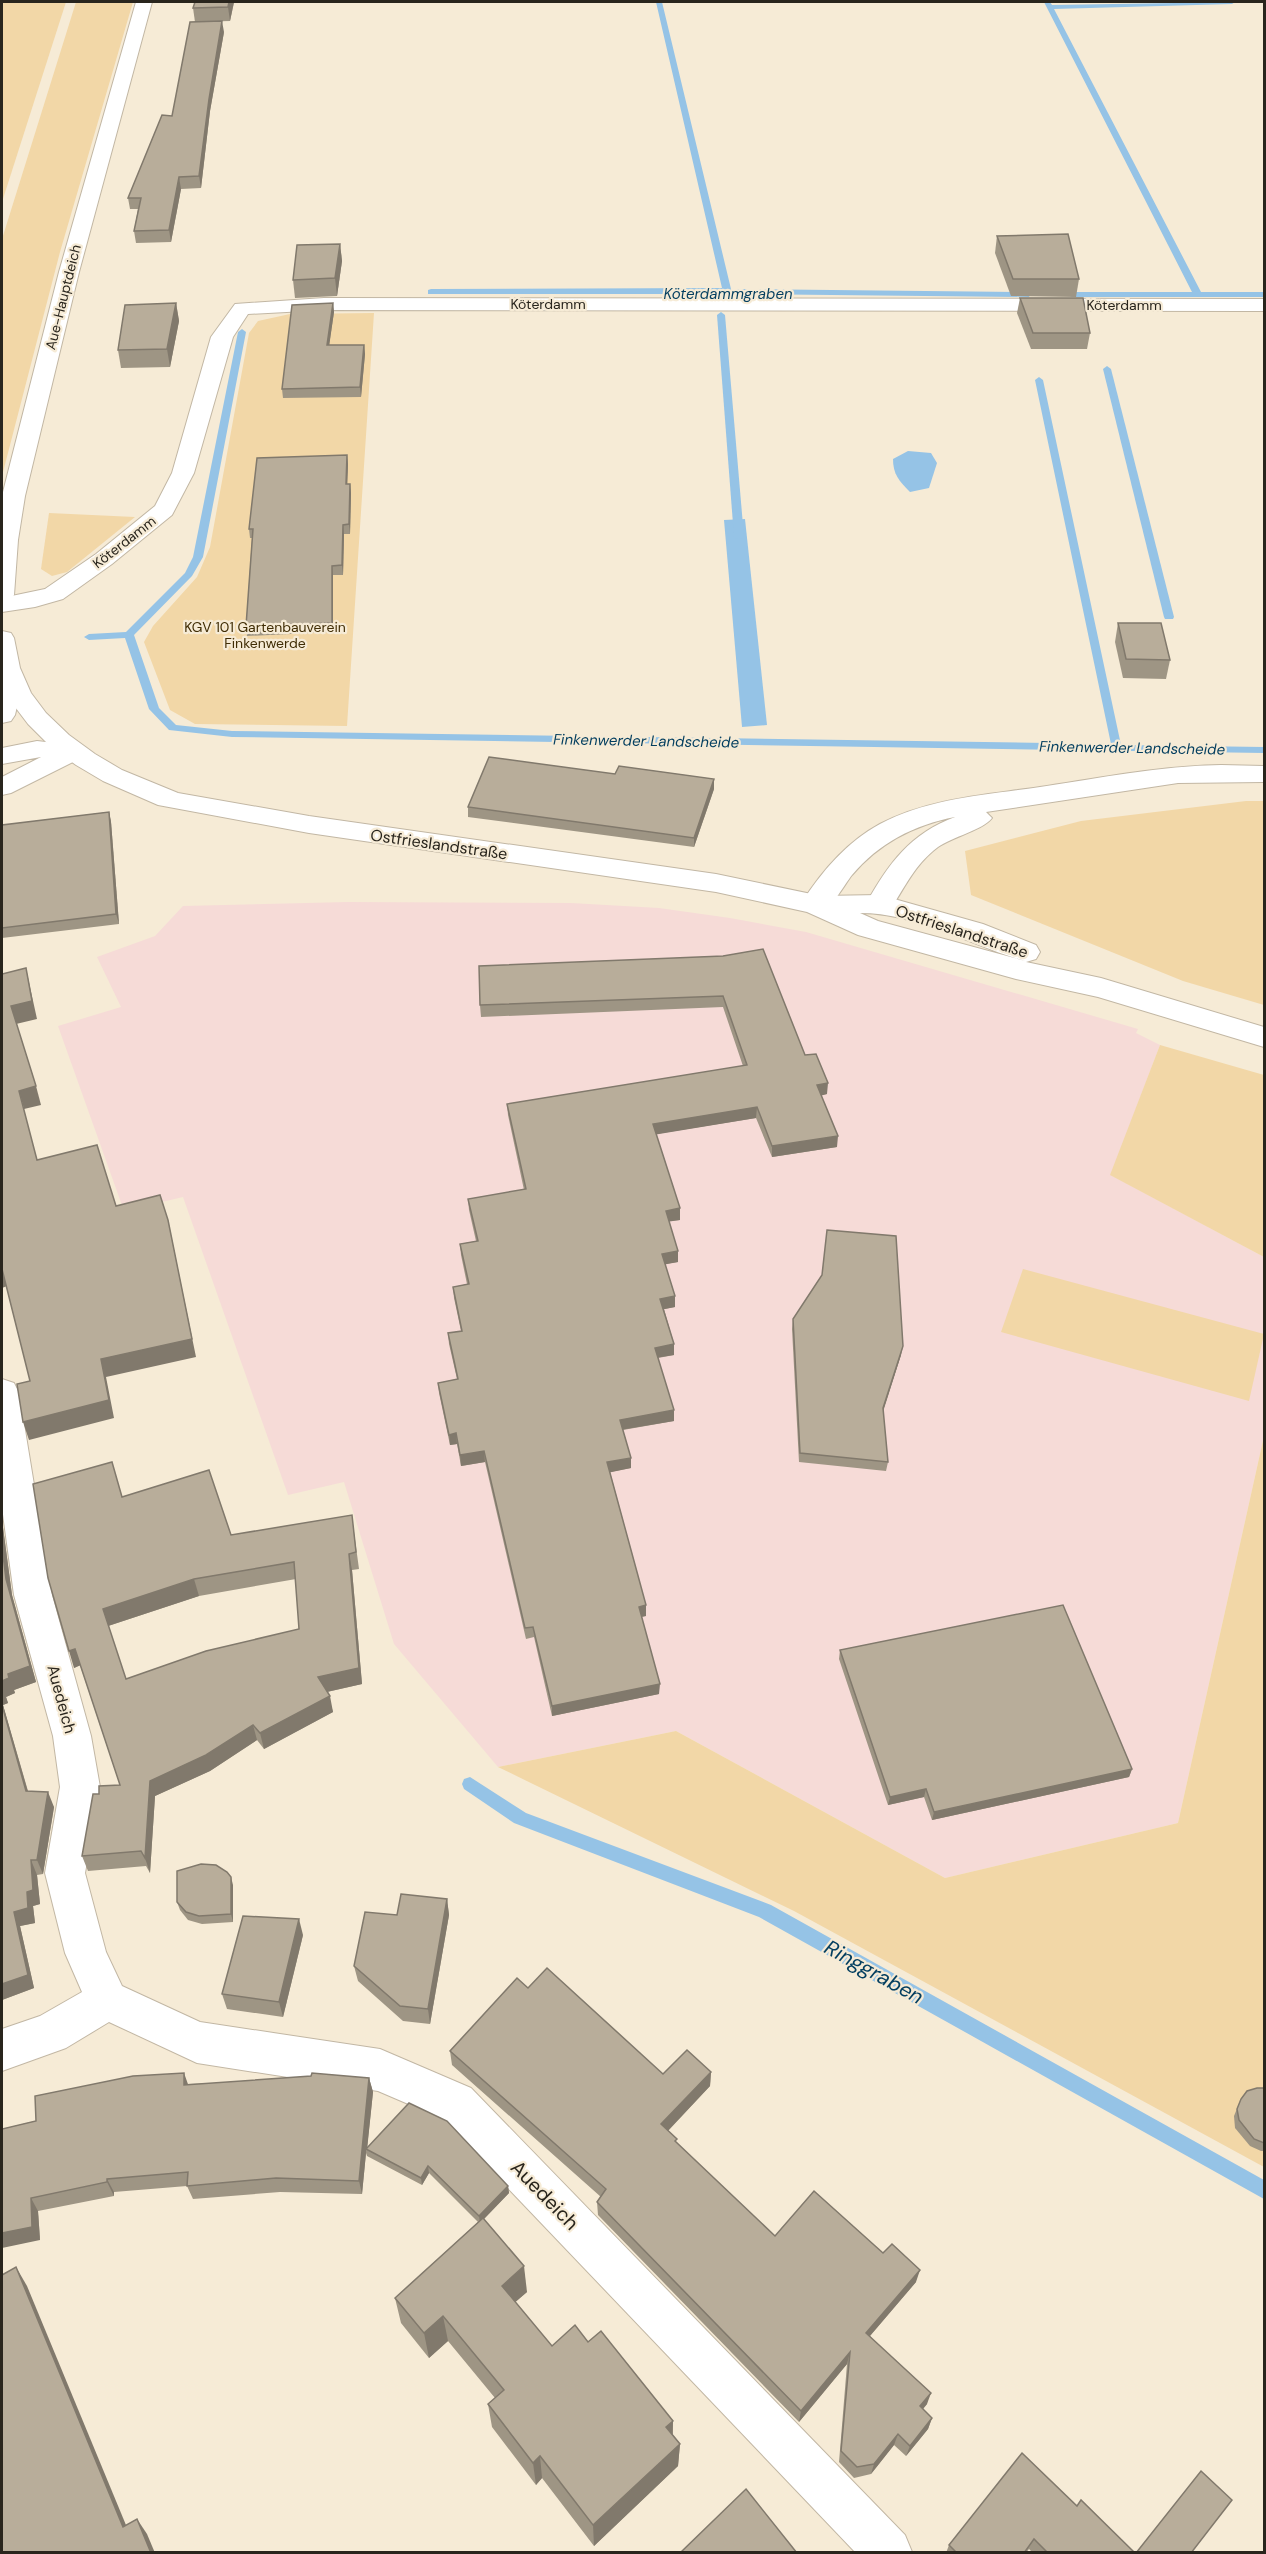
<svg xmlns="http://www.w3.org/2000/svg" width="1266" height="2554" viewBox="0 0 1266 2554" font-family="'DM Sans',sans-serif">
  <style>
    .education { fill: #f6dbd7 }
    .green { fill: #f2d7a7 }
    .water { fill: #95c3e6 }
    .lines { fill: none; stroke-linecap: round; stroke-linejoin: round }
    .stream { fill: #95c3e6; fill-rule: evenodd }
    .minor-casing { stroke: #c2b7a4; stroke-width: 2 }
    .tertiary-casing { stroke: #c2b7a4; stroke-width: 2 }
    .minor { fill: #fff; fill-rule: evenodd }
    .tertiary { fill: #fff; fill-rule: evenodd }
    .wall { fill: #9e9584; fill-rule: evenodd }
    .shaded-wall { fill: #81796c }
    .building { fill: #b8ad9a; stroke: #81796c; stroke-width: 1.5; fill-rule: evenodd }
    .labels { text-anchor: middle; stroke-width: 4.5; stroke-linejoin: round; paint-order: stroke }
    .far-street-label { font-size: 14px; fill: #29251d; stroke: #f6ebd6 }
    .far-park-label { font-size: 14px; fill: #402d05; stroke: #f6ebd6 }
    .far-water-label { font-size: 15px; font-style: italic; fill: #033e5f; stroke: #f6ebd6 }
    .street-label { font-size: 16px; fill: #29251d; stroke: #f6ebd6 }
    .near-street-label { font-size: 20px; fill: #29251d; stroke: #f6ebd6 }
    .near-water-label { font-size: 21px; font-style: italic; fill: #033e5f; stroke: #f6ebd6 }
  </style>
  <rect width="100%" height="100%" fill="#f6ebd6"/>
  <!-- education -->
  <polygon class="education" points="348,902 571,903 659,908 730,918 806,932 1138,1029 1136,1033 1160,1045 1111,1175 1264,1257 1264,1436 1178,1823 945,1878 676,1731 498,1767 394,1644 344,1482 288,1495 183,1197 124,1211 58,1026 121,1007 97,957 155,936 183,906"/>
  <!-- green -->
  <g class="green">
    <polygon points="2,2 66,2 2,202"/>
    <polygon points="76,2 133,2 60,252 2,476 2,239"/>
    <polygon points="374,313 347,726 195,724 170,710 144,642 153,626 197,577 210,547 249,333 258,321 290,314"/>
    <polygon points="49,513 135,517 67,572 52,576 41,569"/>
    <polygon points="1246,801 1264,801 1264,1005 1183,981 971,895 965,851 1081,821"/>
    <polygon points="1160,1045 1264,1075 1264,1257 1110,1175"/>
    <polygon points="1023,1269 1264,1334 1249,1401 1001,1332"/>
    <polygon points="1264,1436 1264,2167 794,1911 498,1767 676,1731 945,1878 1178,1823"/>
  </g>
  <!-- water -->
  <g class="water">
    <path d="M908 451 931 453 937 463 929 488 910 492C899 481 893 474 893 459Z"/>
    <polygon points="745,519 767,725 742,727 724,520"/>
  </g>
  <g class="lines">
    <!-- stream -->
    <g class="stream">
      <polygon points="656,2 662,2 731,289 1026,292 1030,295 1029,297 727,294 428,294 428,290 431,289 722,288"/>
      <polygon points="1044,2 1050,2 1052,5 1235,2 1232,4 1054,9 1201,292 1264,292 1264,297 1071,297 1070,295 1074,292 1192,292"/>
      <polygon points="721,312 725,315 744,537 739,540 734,537 717,315"/>
      <polygon points="242,329 246,332 203,557 192,576 134,635 159,708 176,725 232,731 1111,744 1035,380 1039,377 1043,380 1121,745 1264,747 1264,753 232,737 169,730 149,709 125,638 89,640 84,637 89,634 126,632 185,573 193,557 238,332"/>
      <polygon points="1107,366 1111,369 1174,617 1173,619 1165,619 1164,617 1103,369"/>
      <polygon points="470,1777 526,1813 771,1905 1264,2180 1264,2199 759,1917 514,1823 464,1789 462,1784 464,1779"/>
    </g>
    <defs>
      <g id="minor">
        <polygon points="324,298 1264,299 1264,311 324,310 248,314 233,337 194,473 172,515 112,564 63,599 35,607 2,612 2,598 45,589 96,554 155,506 172,473 211,337 235,304"/>
        <polygon points="10,672 19,675 23,680 15,715 11,721 2,723 2,674"/>
        <polygon points="37,741 81,746 85,752 81,758 11,793 2,795 2,777 41,757 2,764 2,748"/>
        <path d="M1221 765 1264 766V782L1178 783 986 812 992 818C983 830 952 837 938 847 915 864 905 887 890 910L880 913 870 910 866 904C888 864 911 833 955 817 914 825 879 843 852 875 845 884 832 907 823 911 817 914 811 912 805 910L801 904C821 872 847 842 880 824 929 798 987 795 1040 787 1100 778 1160 766 1221 765Z"/>
        <polygon points="2,1379 14,1383 19,1393 52,1595 91,1736 100,1787 85,1873 106,1952 122,1986 200,2022 380,2049 471,2088 905,2535 912,2552 855,2552 441,2118 378,2091 197,2063 109,2022 66,2048 2,2071 2,2029 40,2016 82,1992 65,1953 45,1873 60,1787 53,1736 14,1595 2,1507"/>
      </g>
      <g id="tertiary">
        <polygon points="136,2 152,2 79,272 25,496 18,540 14,595 11,600 2,602 2,496 59,272"/>
        <path d="M2 631 11 633 14 638 20 668 31 693 46 713 69 735 95 754 122 770 178 793 309 816 716 874 821 896 880 895 983 924 1036 945 1040 952 1036 959 1026 962 1101 978 1264 1027V1047L1098 997 1016 979 858 935 807 912 716 892 309 833 158 805 103 781 76 765 50 746 28 724 6 695 2 684ZM860 913C918 913 971 946 1025 961L878 921Z"/>
      </g>
    </defs>
    <!-- minor casing -->
    <use href="#minor" class="minor-casing"/>
    <!-- tertiary casing -->
    <use href="#tertiary" class="tertiary-casing"/>
    <!-- minor -->
    <use href="#minor" class="minor"/>
    <!-- tertiary -->
    <use href="#tertiary" class="tertiary"/>
  </g>
  <!-- wall -->
  <g class="wall">
    <polygon points="234,2 230,21 195,22 193,8"/>
    <polygon points="224,32 210,111 201,188 181,189 171,242 136,243 134,231 138,209 130,209 128,198 172,116"/>
    <polygon points="997,236 1079,279 1076,297 1011,296 995,253"/>
    <polygon points="340,244 342,261 337,296 295,298 293,280"/>
    <polygon points="1020,298 1090,333 1087,349 1031,349 1017,313"/>
    <polygon points="176,303 179,321 170,367 121,368 118,350"/>
    <polygon points="333,303 334,312 329,345 364,345 365,354 361,397 283,398 282,389"/>
    <polygon points="347,455 348,464 347,484 350,484 351,493 350,534 344,534 343,575 333,575 333,632 247,636 246,626 252,538 250,538 249,529"/>
    <polygon points="1118,623 1170,660 1166,679 1123,678 1115,642"/>
    <polygon points="714,789 694,847 468,817 468,807"/>
    <polygon points="109,812 111,822 119,924 2,938 2,825"/>
    <polygon points="723,956 805,1055 827,1094 821,1095 837,1147 772,1157 756,1118 656,1134 680,1220 669,1221 678,1262 665,1264 675,1296 675,1307 664,1309 674,1344 674,1355 658,1358 674,1421 623,1430 631,1458 631,1468 610,1472 646,1605 646,1616 642,1617 659,1694 552,1716 534,1637 526,1639 485,1462 461,1466 457,1444 450,1445 439,1393 438,1383 457,1379 449,1344 448,1333 461,1331 454,1298 453,1287 467,1284 461,1255 460,1244 476,1241 469,1210 468,1199 524,1190 508,1115 507,1104 743,1066 723,1007 481,1017 480,1005"/>
    <polygon points="793,1319 901,1355 883,1412 888,1462 886,1471 799,1462 792,1329"/>
    <path d="M122 1497 231 1535 354 1532 359 1569 352 1570 362 1684 327 1692 333 1712 264 1749 257 1740 210 1771 155 1796 150 1873 146 1866 88 1871 82 1856 99 1794 120 1785 80 1665 74 1668ZM296 1579 299 1629 126 1679 108 1626 199 1596Z"/>
    <polygon points="2,1520 12,1595 36,1682 14,1690 15,1693 6,1697 8,1703 3,1705 28,1791 54,1807 43,1874 37,1875 40,1904 33,1906 35,1923 20,1926 34,1988 2,2000"/>
    <polygon points="840,1650 1132,1769 1129,1777 932,1820 924,1797 888,1805 839,1659"/>
    <polygon points="233,1885 233,1922 202,1924 188,1920 180,1910 177,1902"/>
    <polygon points="447,1899 449,1915 430,2024 403,2021 358,1981 354,1966 397,1915"/>
    <polygon points="303,1935 283,2017 227,2009 222,1994"/>
    <polygon points="528,1988 663,2074 711,2072 710,2086 668,2131 677,2143 775,2236 916,2282 870,2336 927,2404 923,2409 932,2418 928,2429 906,2456 894,2445 871,2474 854,2478 839,2462 847,2364 799,2422 598,2215 597,2202 601,2197 452,2065 450,2051"/>
    <polygon points="369,2078 373,2092 367,2148 508,2186 509,2193 484,2219 527,2292 515,2302 552,2346 588,2342 673,2421 673,2435 680,2444 678,2466 594,2546 542,2478 536,2485 492,2427 488,2404 495,2398 448,2341 429,2358 401,2323 395,2298 478,2222 429,2173 422,2185 367,2156 366,2153 362,2194 280,2192 193,2199 187,2186 114,2192 114,2196 38,2211 40,2240 2,2129 188,2084"/>
    <polygon points="1264,2088 1264,2151 1261,2151 1250,2146 1235,2128 1234,2116 1241,2099"/>
    <polygon points="1077,2506 1135,2553 1033,2553 1029,2549 1026,2553 946,2553 949,2545"/>
  </g>
  <!-- shaded-wall -->
  <g class="shaded-wall">
    <polygon points="229,2 234,2 230,21 228,7"/>
    <polygon points="222,21 224,32 210,111 201,188 199,176 209,99"/>
    <polygon points="179,177 181,189 171,242 169,230"/>
    <polygon points="340,244 342,261 337,296 335,278"/>
    <polygon points="176,303 179,321 170,367 167,349"/>
    <polygon points="333,303 334,312 328,354 327,345"/>
    <polygon points="364,345 365,354 361,397 360,387"/>
    <polygon points="347,455 348,464 347,493 346,484"/>
    <polygon points="350,484 351,493 350,534 349,524"/>
    <polygon points="343,525 344,534 343,575 342,565"/>
    <polygon points="332,566 333,575 333,632 332,623"/>
    <polygon points="714,779 714,789 694,847 694,838"/>
    <polygon points="109,812 111,822 119,924 116,914"/>
    <polygon points="26,968 30,987 37,1019 16,1024 11,1006"/>
    <polygon points="828,1083 827,1094 816,1097 817,1085"/>
    <polygon points="36,1086 41,1105 24,1109 19,1091"/>
    <polygon points="757,1107 756,1118 653,1135 653,1124"/>
    <polygon points="838,1136 837,1147 772,1157 772,1146"/>
    <polygon points="680,1208 680,1220 666,1222 666,1211"/>
    <polygon points="168,1220 196,1357 106,1377 114,1418 29,1440 23,1422"/>
    <polygon points="678,1251 678,1262 662,1265 662,1254"/>
    <polygon points="2,1269 7,1286 2,1288"/>
    <polygon points="675,1296 675,1307 660,1310 660,1299"/>
    <polygon points="674,1344 674,1355 655,1358 655,1348"/>
    <polygon points="903,1346 901,1355 881,1417 883,1408"/>
    <polygon points="674,1410 674,1421 620,1430 620,1420"/>
    <polygon points="456,1433 457,1444 450,1445 449,1435"/>
    <polygon points="484,1451 485,1462 461,1466 460,1455"/>
    <polygon points="631,1458 631,1468 607,1473 607,1462"/>
    <polygon points="2,1520 12,1595 36,1682 14,1690 15,1693 6,1697 8,1703 3,1705 32,1806 26,1791 2,1705 2,1681 6,1579 2,1547"/>
    <polygon points="349,1554 352,1570 362,1684 322,1693 318,1677"/>
    <polygon points="194,1579 199,1596 108,1626 103,1609"/>
    <polygon points="646,1605 646,1616 639,1617 639,1607"/>
    <polygon points="75,1649 81,1665 74,1668 69,1651"/>
    <polygon points="660,1684 659,1694 552,1716 552,1706"/>
    <polygon points="330,1696 333,1712 264,1749 260,1733"/>
    <polygon points="253,1725 257,1740 210,1771 155,1796 150,1873 145,1858 150,1781"/>
    <polygon points="1132,1769 1129,1777 932,1820 934,1812"/>
    <polygon points="926,1789 924,1797 888,1805 890,1797"/>
    <polygon points="48,1792 54,1807 43,1874 37,1860"/>
    <polygon points="31,1860 37,1875 40,1904 33,1906 35,1923 20,1926 34,1988 2,2000 2,1984 14,1912 27,1892"/>
    <polygon points="231,1877 233,1885 233,1922 231,1914"/>
    <polygon points="447,1899 449,1915 430,2024 428,2009"/>
    <polygon points="299,1919 303,1935 283,2017 279,2002"/>
    <polygon points="711,2072 710,2086 661,2138 661,2124"/>
    <polygon points="184,2073 189,2087 184,2085"/>
    <polygon points="369,2078 373,2092 367,2150 366,2149 366,2153 362,2194 359,2181"/>
    <polygon points="428,2166 429,2173 422,2185 421,2178"/>
    <polygon points="107,2179 114,2192 114,2196 107,2182"/>
    <polygon points="508,2186 509,2193 480,2223 479,2216"/>
    <polygon points="31,2198 38,2211 40,2240 2,2248 2,2233"/>
    <polygon points="524,2266 527,2292 505,2311 502,2286"/>
    <polygon points="16,2267 27,2286 133,2542 123,2527"/>
    <polygon points="920,2270 916,2282 863,2344 866,2333"/>
    <polygon points="443,2316 448,2341 429,2358 424,2333"/>
    <polygon points="850,2352 847,2364 799,2422 801,2411"/>
    <polygon points="931,2393 927,2404 916,2417 920,2406"/>
    <polygon points="932,2418 928,2429 906,2456 910,2446"/>
    <polygon points="673,2421 672,2444 666,2427"/>
    <polygon points="898,2434 894,2445 871,2474 874,2464"/>
    <polygon points="680,2444 678,2466 594,2546 593,2525"/>
    <polygon points="540,2456 542,2478 536,2485 533,2463"/>
    <polygon points="137,2519 147,2534 155,2553 151,2553"/>
  </g>
  <!-- building -->
  <g class="building">
    <polygon points="195,2 229,2 228,7 193,8"/>
    <polygon points="222,21 209,99 199,176 179,177 169,230 134,231 141,198 128,198 162,115 172,116 190,22"/>
    <polygon points="1068,234 1079,279 1013,279 997,236"/>
    <polygon points="340,244 335,278 293,280 297,245"/>
    <polygon points="1020,298 1083,298 1090,333 1033,333"/>
    <polygon points="176,303 167,349 118,350 125,305"/>
    <polygon points="333,303 327,345 364,345 360,387 282,389 292,305"/>
    <polygon points="347,455 346,484 350,484 349,524 343,525 342,565 332,566 332,623 246,626 253,529 249,529 257,458"/>
    <polygon points="1118,623 1161,623 1170,660 1126,659"/>
    <polygon points="489,757 615,774 619,766 714,779 694,838 468,807"/>
    <polygon points="109,812 116,914 2,928 2,825"/>
    <polygon points="763,949 805,1055 816,1054 828,1083 817,1085 838,1136 772,1146 757,1107 653,1124 680,1208 666,1211 678,1251 662,1254 675,1296 660,1299 674,1344 655,1348 674,1410 620,1420 631,1458 607,1462 646,1605 639,1607 660,1684 552,1706 533,1627 525,1628 484,1451 460,1455 456,1433 449,1435 438,1383 458,1379 448,1333 462,1331 453,1287 469,1284 460,1244 478,1241 468,1199 526,1189 507,1104 747,1065 723,996 480,1005 479,966 723,956"/>
    <polygon points="26,968 32,1001 11,1006 36,1086 19,1091 37,1160 97,1145 116,1206 160,1195 168,1220 192,1339 101,1359 109,1400 23,1422 17,1384 30,1381 2,1269 2,974"/>
    <polygon points="827,1230 896,1236 903,1346 883,1408 888,1462 800,1453 793,1319 822,1275"/>
    <path d="M112 1462 122 1497 209 1470 231 1535 352 1515 356 1552 349 1554 359 1668 318 1677 330 1696 260 1733 253 1725 206 1755 150 1781 145 1858 141 1851 82 1856 93 1794H99V1786L120 1785 75 1649 69 1651 48 1578 33 1484ZM294 1562 299 1629 206 1651 126 1679 103 1609 194 1579Z"/>
    <polygon points="2,1547 6,1579 30,1666 8,1674 9,1678 2,1681"/>
    <polygon points="1063,1605 1132,1769 934,1812 926,1789 890,1797 840,1650"/>
    <polygon points="2,1705 26,1791 48,1792 37,1860 31,1860 33,1890 27,1892 28,1908 14,1912 28,1975 2,1984"/>
    <polygon points="201,1864 216,1865 227,1872 231,1877 231,1914 199,1916 186,1912 177,1902 177,1871"/>
    <polygon points="401,1894 447,1899 428,2009 400,2006 354,1966 365,1912 397,1915"/>
    <polygon points="243,1916 299,1919 279,2002 222,1994"/>
    <polygon points="547,1968 663,2074 687,2050 711,2072 661,2124 677,2139 675,2141 775,2236 814,2191 883,2253 892,2244 920,2270 866,2333 931,2393 920,2406 932,2418 910,2446 898,2434 874,2464 857,2467 841,2451 850,2352 801,2411 597,2202 606,2189 450,2051 517,1978 528,1988"/>
    <polygon points="184,2073 184,2085 311,2076 312,2073 369,2078 359,2181 276,2178 187,2186 188,2172 107,2179 107,2182 31,2198 32,2227 2,2233 2,2129 36,2121 35,2096 133,2076"/>
    <polygon points="1257,2088 1264,2088 1264,2143 1254,2139 1239,2120 1237,2109 1241,2099 1247,2091"/>
    <polygon points="409,2103 447,2121 508,2186 479,2216 428,2166 421,2178 366,2149"/>
    <polygon points="483,2218 524,2266 502,2286 552,2346 575,2325 588,2342 601,2331 673,2421 666,2427 680,2444 593,2525 540,2456 533,2463 488,2404 504,2390 443,2316 424,2333 395,2298"/>
    <polygon points="16,2267 123,2527 137,2519 151,2553 2,2553 2,2275"/>
    <polygon points="1022,2453 1077,2506 1081,2500 1135,2553 1048,2553 1034,2539 1024,2553 957,2553 949,2545"/>
    <polygon points="1201,2471 1232,2500 1191,2553 1136,2553"/>
    <polygon points="746,2489 797,2553 680,2553"/>
  </g>
  <g class="labels">
    <!-- far-street labels -->
    <g class="far-street-label">
      <text transform="translate(63 297) rotate(-76)" y="5">Aue-Hauptdeich</text>
      <text x="548" y="309">Köterdamm</text>
      <text x="1124" y="310">Köterdamm</text>
      <text transform="translate(124 542) rotate(-38)" y="5">Köterdamm</text>
    </g>
    <!-- far-park labels -->
    <g class="far-park-label">
      <text x="265" y="632">KGV 101 Gartenbauverein<tspan x="265" dy="16">Finkenwerde</tspan></text>
    </g>
    <!-- far-water labels -->
    <g class="far-water-label">
      <text x="728" y="299">Köterdammgraben</text>
      <text transform="translate(646 741) rotate(1)" y="5">Finkenwerder Landscheide</text>
      <text transform="translate(1132 748) rotate(1)" y="5">Finkenwerder Landscheide</text>
    </g>
    <!-- street labels -->
    <g class="street-label">
      <text transform="translate(439 844) rotate(8)" y="6">Ostfrieslandstraße</text>
      <text transform="translate(962 931) rotate(18)" y="6">Ostfrieslandstraße</text>
      <text transform="translate(62 1699) rotate(75)" y="6">Auedeich</text>
    </g>
    <!-- near-street labels -->
    <g class="near-street-label">
      <text transform="translate(545 2195) rotate(46)" y="7">Auedeich</text>
    </g>
    <!-- near-water labels -->
    <g class="near-water-label">
      <text transform="translate(874 1972) rotate(29)" y="7">Ringgraben</text>
    </g>
  </g>
  <!-- border -->
  <rect width="1266" height="2554" fill="none" stroke="#29251d" stroke-width="6"/>
</svg>
